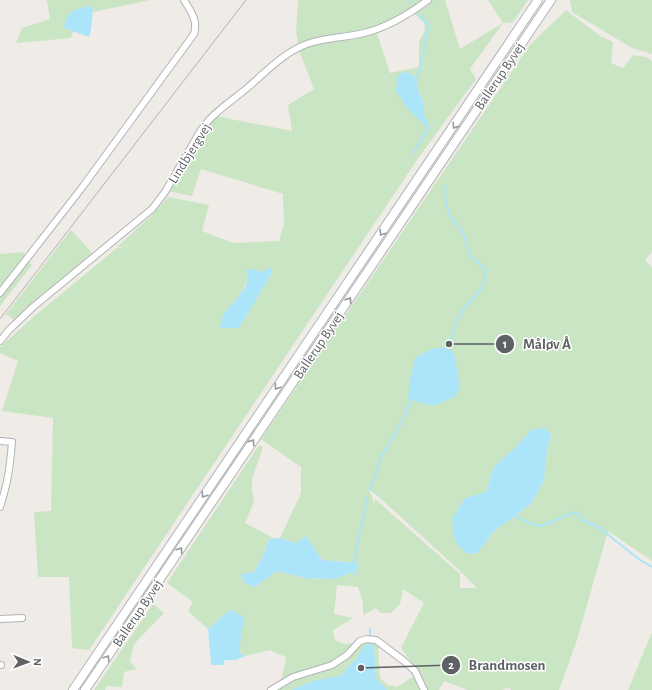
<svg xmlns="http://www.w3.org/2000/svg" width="652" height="690" viewBox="0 0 652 690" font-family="'Alegreya Sans',sans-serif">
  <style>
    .green { fill: #cae5c4; fill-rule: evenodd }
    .water { fill: #ace5fa }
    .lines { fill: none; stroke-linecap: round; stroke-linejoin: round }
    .stream { stroke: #ace5fa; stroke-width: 2 }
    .minor-casing { stroke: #b1b4b7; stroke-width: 8 }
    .secondary-casing { stroke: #b2b6ba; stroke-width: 10 }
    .minor { stroke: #fff; stroke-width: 6 }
    .secondary { stroke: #fff; stroke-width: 8 }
    .tram { stroke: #b2b3b3; stroke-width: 1 }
    .oneway { stroke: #96999b }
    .labels { text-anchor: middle; stroke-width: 3; stroke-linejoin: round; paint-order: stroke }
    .street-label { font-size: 14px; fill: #5e6265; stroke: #fff }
    .leader { fill: none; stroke: #5e6265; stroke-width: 1.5 }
    .callout-dot { fill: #5e6265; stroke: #fff; stroke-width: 1.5 }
    .mark-label { font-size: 12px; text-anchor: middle; font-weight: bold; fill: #fff }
    .callout-label { font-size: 15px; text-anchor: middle; font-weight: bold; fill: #5e6265; stroke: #fff; stroke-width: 3; stroke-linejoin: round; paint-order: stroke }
  </style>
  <rect width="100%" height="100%" fill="#efebe6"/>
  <!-- green -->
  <g class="green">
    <polygon points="46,0 150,0 93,12 93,10 64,28 73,31 71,38 16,43 22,28 50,19 47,1"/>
    <path d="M298 0H445L460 49 503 23 488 0H528L513 22 503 23 470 69 476 79 419 157 89 650 72 648 69 577H38L34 512 51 511 53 418 2 411 18 361 0 353V347L37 314 117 248 133 246 117 247 154 213 168 197 209 205 202 231 233 243 279 241 284 224 283 194 201 169 192 196 168 191 202 130 215 116 292 131 288 105 314 89 299 51 296 31ZM414 13 424 23 425 30 419 42V67L390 73 377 33 396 25ZM402 72 409 73 417 79V87L424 105V115L429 124ZM253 269 261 272 272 273 239 328 223 314C234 302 245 292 248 276L246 270Z"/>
    <polygon points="570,0 652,0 652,54 632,48 572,12"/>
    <path d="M566 10 600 36 613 42 611 63 623 68 633 55 646 57 652 61V252L645 260 652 267V561L608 531 577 640 559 690H512L507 687 503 690H468L444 681 439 690H387L376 678 374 647 365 646 356 659 340 676 294 689V690H276L280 687 286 657 270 650 245 656 239 652 230 610 208 629 188 611 193 602 167 583 259 445 263 447 252 479V489L254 502 245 523 273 538 269 539 263 556 254 572 255 587 277 571 305 578 335 579 357 570V563L322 560 306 536 296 543 280 538 301 493V467L261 439 530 45ZM531 430 551 434 547 450 544 481 531 504 493 532 478 553 468 554 465 498 486 492 494 467 516 447ZM369 490 378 496 460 571 477 588H460V574L375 499 374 505 373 499ZM337 585 358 587 363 602V615L376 608 380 613H391L400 604 403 589 424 603 401 648 419 673 397 687 388 685 380 678 378 651 380 645 375 642 344 644 335 640 333 630 353 618 334 614Z"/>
    <polygon points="71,230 92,253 14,320 6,314"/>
    <polygon points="23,252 32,265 0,306 0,254"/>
    <polygon points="153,604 164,613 134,644 130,661 136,669 124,672 122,687 107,686 105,690 94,690"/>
    <polygon points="652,632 652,690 628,690"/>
  </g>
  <!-- water -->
  <g class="water">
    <path d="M89 6 93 10 91 29 89 37 64 28C67 10 73 10 89 6Z"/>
    <polygon points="402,72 409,73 417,79 417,87 424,105 424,115 429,124 426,127 408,109 396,91 398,76"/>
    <polygon points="271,268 272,273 239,328 220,328 223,314 235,301 246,286 248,276 245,270 253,269 261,272"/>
    <polygon points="446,347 454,353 460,388 454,397 433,406 408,399 410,379 415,358 431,349"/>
    <polygon points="544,428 551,434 547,450 544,481 531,504 493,532 478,553 468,554 455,542 452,519 465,498 486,492 494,467 516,447 531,430"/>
    <polygon points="306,536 322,560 357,563 357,570 335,579 305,578 277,571 255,587 244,582 241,574 254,572 263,556 269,539 280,538 296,543"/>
    <polygon points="230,610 244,617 239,652 245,656 236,660 225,660 223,665 211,665 208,629"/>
    <polygon points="371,644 374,647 376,678 387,690 294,690 294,689 313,681 340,676 356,659 365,645"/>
  </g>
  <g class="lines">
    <!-- stream -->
    <g class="stream">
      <polyline points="411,0 411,3"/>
      <path d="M416 81C423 65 423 46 428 28V24L419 15"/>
      <path d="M414 153C418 143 424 136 429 127L425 125"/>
      <polyline points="445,185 446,203 449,215 463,233 470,255 486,270 483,286 463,310 456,323 453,335 446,349"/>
      <polyline points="370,490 381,457 401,423 413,397"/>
      <polyline points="516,515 517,517 531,524 541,526 575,512 579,515 583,521 597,526 640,560 652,567"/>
      <polyline points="354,566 354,561 367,498"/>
      <polyline points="355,570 355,575"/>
      <polyline points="370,635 370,628"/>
    </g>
    <defs>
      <g id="minor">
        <path d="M0 293 81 189 194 34C198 20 191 12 184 0"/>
        <path d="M0 341 9 330 33 307 152 209 165 192 201 130 209 120C220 108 234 99 246 89 265 73 284 52 307 44 325 37 345 38 364 33 388 27 408 15 428 0"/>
        <path d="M0 441 12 442C10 467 8 482 0 507"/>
        <polyline points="0,619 22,618"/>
        <polyline points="0,665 1,665"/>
        <polyline points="271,690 293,677 332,665 347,655 360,641 367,639 376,640 404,661 415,671 424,690"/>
      </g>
      <g id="secondary">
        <polyline points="73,690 538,0"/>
        <polyline points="85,690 551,0"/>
      </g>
    </defs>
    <!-- minor casing -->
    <use href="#minor" class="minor-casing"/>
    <!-- secondary casing -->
    <use href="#secondary" class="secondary-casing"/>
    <!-- minor -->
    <use href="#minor" class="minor"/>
    <!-- secondary -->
    <use href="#secondary" class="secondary"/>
    <!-- tram -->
    <polyline class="tram" points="0,319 246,0"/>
  </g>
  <!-- one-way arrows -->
  <defs><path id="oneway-chevron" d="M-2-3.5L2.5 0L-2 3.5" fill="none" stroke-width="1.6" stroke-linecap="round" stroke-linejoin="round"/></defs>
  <g class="oneway">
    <use href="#oneway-chevron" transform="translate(455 126) rotate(124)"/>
    <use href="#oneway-chevron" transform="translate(382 233) rotate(124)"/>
    <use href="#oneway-chevron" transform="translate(349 300) rotate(-56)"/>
    <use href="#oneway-chevron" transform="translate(277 387) rotate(124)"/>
    <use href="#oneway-chevron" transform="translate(252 442) rotate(-56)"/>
    <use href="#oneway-chevron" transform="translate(204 495) rotate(124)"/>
    <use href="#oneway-chevron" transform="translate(180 550) rotate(-56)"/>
    <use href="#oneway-chevron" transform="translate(107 658) rotate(-56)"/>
  </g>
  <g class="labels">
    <!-- street labels -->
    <g class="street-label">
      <text transform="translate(499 76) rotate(-56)" y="5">Ballerup Byvej</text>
      <text transform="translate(189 153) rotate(-58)" y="5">Lindbjergvej</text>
      <text transform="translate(318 345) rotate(-56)" y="5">Ballerup Byvej</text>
      <text transform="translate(137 613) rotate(-56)" y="5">Ballerup Byvej</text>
    </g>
  </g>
  <!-- callouts -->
  <path class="leader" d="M449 344L505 344M361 668L451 665"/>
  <g class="callout-dot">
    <circle cx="449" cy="344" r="4"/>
    <circle cx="361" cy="668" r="4"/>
    <circle cx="505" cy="344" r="10"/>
    <circle cx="451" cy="665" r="10"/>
  </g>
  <g class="mark-label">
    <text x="505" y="348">1</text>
    <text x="451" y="669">2</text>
  </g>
  <g class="callout-label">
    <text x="547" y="349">Måløv Å</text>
    <text x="507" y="670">Brandmosen</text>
  </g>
  <!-- north arrow -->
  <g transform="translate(28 662) rotate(91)" stroke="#ffffff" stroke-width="3" paint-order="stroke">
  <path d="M0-3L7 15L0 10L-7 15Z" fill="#5e6265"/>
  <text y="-6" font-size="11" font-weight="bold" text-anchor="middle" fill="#5e6265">N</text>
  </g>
</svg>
